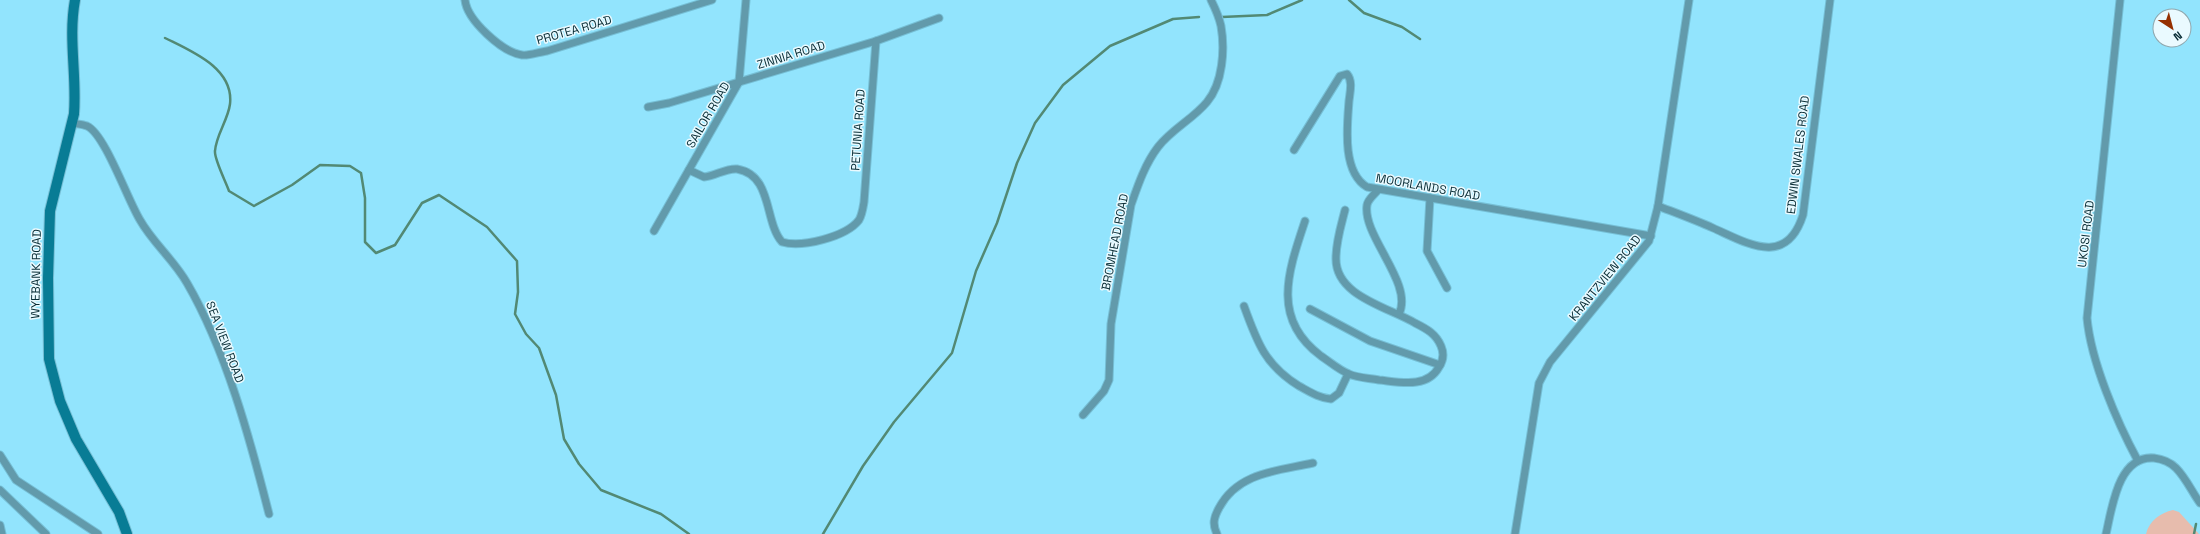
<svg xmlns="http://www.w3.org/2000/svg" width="2200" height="534" viewBox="0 0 2200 534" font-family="'Space Grotesk',sans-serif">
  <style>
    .green { fill: #e7bcad }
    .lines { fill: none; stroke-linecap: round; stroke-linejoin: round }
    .stream { stroke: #528974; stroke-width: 2.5 }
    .minor-casing { stroke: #76bfd5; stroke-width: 9 }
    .secondary-casing { stroke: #76bfd5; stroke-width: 12 }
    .minor { stroke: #629aab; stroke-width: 7 }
    .secondary { stroke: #087c95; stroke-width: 10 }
    .labels { text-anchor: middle; stroke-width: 3; stroke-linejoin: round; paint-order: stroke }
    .street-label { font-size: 12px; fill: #062b34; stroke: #eafaff }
  </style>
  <rect width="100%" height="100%" fill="#92e4fd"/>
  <!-- green -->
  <path class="green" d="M2173 510 2179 512 2199 534H2146C2149 521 2160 513 2173 510Z"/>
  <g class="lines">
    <!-- stream -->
    <g class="stream">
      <polyline points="1349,0 1364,13 1402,27 1420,39"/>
      <polyline points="1222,17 1267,15 1302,0"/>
      <path d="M165 38C191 51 234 68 230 104 228 120 216 135 215 151 214 159 226 182 229 191L254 206 292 185 320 165 350 166 361 173 365 198V242L376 253 395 245 422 203 439 195 487 227 517 261 518 292 515 314 526 334 539 348 556 395 564 439 579 464 601 490 661 514 689 534"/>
      <polyline points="823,534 863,466 894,422 952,353 976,271 997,223 1017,163 1035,123 1063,85 1110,46 1173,19 1199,17"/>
      <polyline points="2194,534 2196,524"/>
    </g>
    <defs>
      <g id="minor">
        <path d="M465 0C467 20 502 52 522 55 529 56 539 52 547 51L712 0"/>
        <path d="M2120 0 2087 318C2091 362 2117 422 2138 461"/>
        <polyline points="648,107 669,103 876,41 939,18"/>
        <path d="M72 123C76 124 82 124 87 126 105 134 128 201 140 220 153 243 174 260 187 283 226 350 250 439 269 514"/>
        <path d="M1294 150 1340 76 1347 74C1353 81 1350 92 1349 101 1347 127 1342 172 1367 187L1651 236"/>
        <path d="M689 170 704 177C715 176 726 168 737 169 773 175 764 222 782 242 801 248 846 237 859 220 862 215 863 208 864 202L876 41"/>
        <path d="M1378 190C1374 195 1368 199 1367 205 1362 236 1414 283 1399 314"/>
        <polyline points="1430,198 1427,251 1447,288"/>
        <path d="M1658 206C1676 213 1695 220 1713 228 1747 243 1786 268 1803 215L1830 0"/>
        <path d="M1305 221C1288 272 1271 319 1321 356 1330 362 1339 370 1349 374 1358 378 1369 378 1379 380 1399 382 1427 389 1439 367 1443 361 1444 353 1441 346 1436 334 1427 329 1415 323 1388 307 1335 296 1336 258 1336 241 1341 226 1345 210"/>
        <polyline points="654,231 739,82 746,0"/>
        <path d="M1244 306C1257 342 1265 365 1299 386 1310 392 1319 398 1331 399L1339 393 1348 374"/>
        <polyline points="1310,309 1370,341 1440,365"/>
        <path d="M1083 415 1104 391 1109 380 1111 324 1131 205C1138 185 1145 164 1158 147 1172 129 1193 119 1207 102 1223 83 1225 49 1221 26 1219 17 1215 8 1211 0"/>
        <polyline points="0,455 16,480 98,534"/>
        <polyline points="0,490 46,534"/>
        <polyline points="0,525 2,534"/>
        <path d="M1217 534C1212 524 1214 517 1219 508 1238 472 1278 471 1313 463"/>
        <polyline points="1515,534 1539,383 1550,362 1649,241 1658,206 1689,0"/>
        <path d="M2106 534C2112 508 2118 455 2154 458 2162 459 2170 462 2176 468 2186 478 2192 492 2200 503"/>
      </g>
      <path id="secondary" d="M75 0C68 38 77 76 74 114L50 211 48 278 49 359 60 401 76 439 119 512 127 534"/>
    </defs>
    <!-- minor casing -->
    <use href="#minor" class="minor-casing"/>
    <!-- secondary casing -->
    <use href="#secondary" class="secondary-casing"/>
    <!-- minor -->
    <use href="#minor" class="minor"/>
    <!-- secondary -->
    <use href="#secondary" class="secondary"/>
  </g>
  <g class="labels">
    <!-- street labels -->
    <g class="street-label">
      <text transform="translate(574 30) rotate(-16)" y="4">PROTEA ROAD</text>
      <text transform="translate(791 55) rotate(-17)" y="4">ZINNIA ROAD</text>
      <text transform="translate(708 115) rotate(-60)" y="4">SAILOR ROAD</text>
      <text transform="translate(858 130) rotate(-86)" y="4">PETUNIA ROAD</text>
      <text transform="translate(1798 155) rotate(-83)" y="4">EDWIN SWALES ROAD</text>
      <text transform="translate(1428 187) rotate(10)" y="4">MOORLANDS ROAD</text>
      <text transform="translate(2086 234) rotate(-83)" y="4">UKOSI ROAD</text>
      <text transform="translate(1115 242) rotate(-79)" y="4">BROMHEAD ROAD</text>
      <text transform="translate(36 274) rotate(-89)" y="4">WYEBANK ROAD</text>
      <text transform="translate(1605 278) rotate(-51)" y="4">KRANTZVIEW ROAD</text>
      <text transform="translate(225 342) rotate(69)" y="4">SEA VIEW ROAD</text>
    </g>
  </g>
  <!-- north arrow -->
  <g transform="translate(2172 28) rotate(144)"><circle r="19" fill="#eafaff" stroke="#8fa7ae"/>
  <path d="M0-3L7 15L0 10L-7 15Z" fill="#953001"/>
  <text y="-6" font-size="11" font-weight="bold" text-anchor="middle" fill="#062b34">N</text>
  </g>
</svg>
